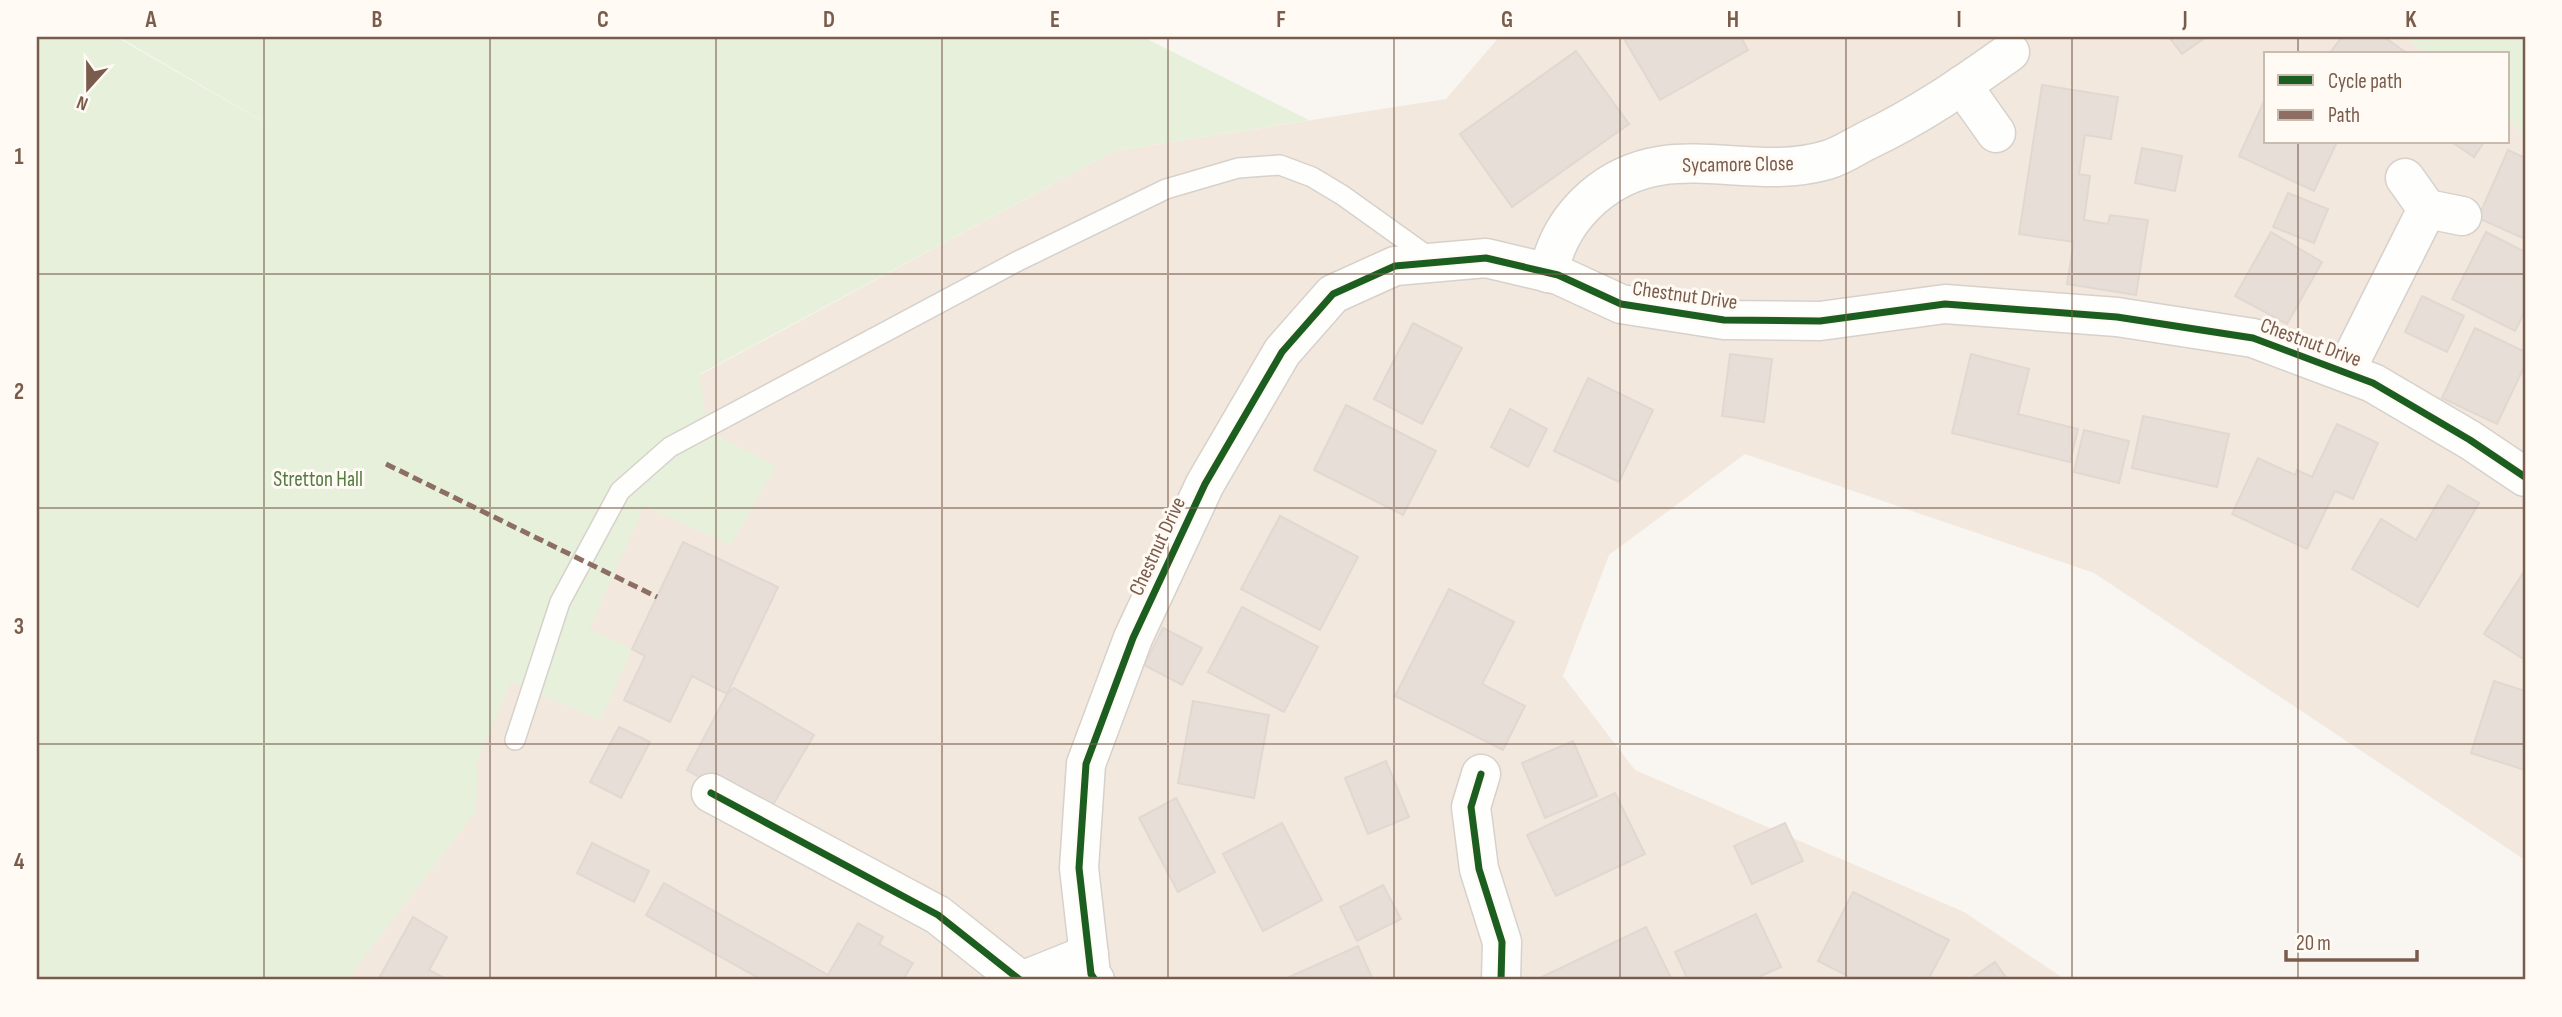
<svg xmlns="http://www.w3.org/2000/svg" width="2562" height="1017" font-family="'Sofia Sans Condensed',sans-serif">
	<rect width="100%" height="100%" fill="#f9f5f0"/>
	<polygon fill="#f2e8de" points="37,37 116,37 700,375 1114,151 1446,99 1499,37 2405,37 2426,54 2266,54 2266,142 2508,142 2508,120 2525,134 2525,860 2094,573 1745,454 1609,555 1563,676 1635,770 1964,912 2066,980 37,980"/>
	<g fill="#e7f0db">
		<polygon points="37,37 116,37 319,154 119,37 1143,37 1309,120 1114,151 700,374 707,430 776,466 731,545 644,506 589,629 632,649 600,720 511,682 478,759 476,811 347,980 37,980"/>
		<polygon points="2405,37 2525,37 2525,134 2508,120 2508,54 2426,54"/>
	</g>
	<g fill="#e6ded7" stroke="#e2d8d2" stroke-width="2">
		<polygon points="1623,37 1741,37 1748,50 1660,100"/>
		<polygon points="2169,37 2206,37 2182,54"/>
		<polygon points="2342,37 2384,37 2408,54 2329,54"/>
		<polygon points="1576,51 1629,124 1512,207 1460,134"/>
		<polygon points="2042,85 2118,97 2111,139 2085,135 2079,174 2090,176 2084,220 2108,224 2110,215 2148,220 2136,295 2067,284 2074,242 2019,234"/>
		<polygon points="2266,97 2266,142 2337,142 2314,191 2239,156"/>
		<polygon points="2452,142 2484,142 2474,157"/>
		<polygon points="2142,148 2182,156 2175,191 2135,183"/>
		<polygon points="2508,150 2525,158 2525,239 2478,218"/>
		<polygon points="2288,193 2328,209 2314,243 2273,227"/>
		<polygon points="2271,232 2322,262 2287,324 2235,296"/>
		<polygon points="2486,232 2525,252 2525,311 2515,331 2452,299"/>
		<polygon points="2422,296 2464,316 2447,352 2405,332"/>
		<polygon points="1413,323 1462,348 1422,424 1374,399"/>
		<polygon points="2475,328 2525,352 2525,365 2497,424 2442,398"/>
		<polygon points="1730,354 1772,359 1764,422 1722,416"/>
		<polygon points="1971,354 2029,369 2018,414 2078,429 2070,462 1952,433"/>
		<polygon points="1588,378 1653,410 1619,482 1554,451"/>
		<polygon points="1346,405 1436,451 1403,515 1314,470"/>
		<polygon points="1510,409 1547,429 1528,467 1491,447"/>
		<polygon points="2143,416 2229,434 2217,487 2132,468"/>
		<polygon points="2337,424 2378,443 2353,499 2335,491 2307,549 2232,514 2258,458 2295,475 2297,470 2312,477"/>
		<polygon points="2084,430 2129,441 2119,483 2074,472"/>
		<polygon points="2448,485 2479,503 2418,607 2352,569 2381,519 2416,540"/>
		<polygon points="1280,516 1358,557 1320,630 1241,589"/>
		<polygon points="683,542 778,587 727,694 692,676 670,722 624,700 645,656 632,649"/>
		<polygon points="2525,570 2525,660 2484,634"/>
		<polygon points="1449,589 1514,622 1482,684 1525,706 1503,750 1395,696"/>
		<polygon points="1242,607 1318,647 1284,712 1208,672"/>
		<polygon points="1163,628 1202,648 1182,685 1144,665"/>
		<polygon points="2494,681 2525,691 2525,770 2471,753"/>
		<polygon points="734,688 814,735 767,815 687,770 727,694"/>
		<polygon points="1193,701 1269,715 1254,798 1178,783"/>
		<polygon points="619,727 650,742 621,798 590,782"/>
		<polygon points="1573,741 1597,796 1545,818 1522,763"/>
		<polygon points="1386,761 1409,817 1368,834 1345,778"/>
		<polygon points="1615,793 1645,854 1556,896 1527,835"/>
		<polygon points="1176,798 1215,872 1178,892 1139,818"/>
		<polygon points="1282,823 1322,900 1263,931 1223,854"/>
		<polygon points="1785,823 1803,861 1752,884 1734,846"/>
		<polygon points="592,843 649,871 634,902 577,873"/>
		<polygon points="664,883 828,975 858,923 883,937 879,944 913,963 903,980 762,980 646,915"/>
		<polygon points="1383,885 1401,919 1357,941 1340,907"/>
		<polygon points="1853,892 1949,940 1928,980 1856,980 1818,961"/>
		<polygon points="1756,914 1781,967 1752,980 1688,980 1675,952"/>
		<polygon points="413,917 447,937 429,970 448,980 378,980"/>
		<polygon points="1646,927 1672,980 1544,980 1542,977"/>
		<polygon points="1358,946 1373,980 1290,980 1289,977"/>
		<polygon points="1995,962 2008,980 1969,980"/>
	</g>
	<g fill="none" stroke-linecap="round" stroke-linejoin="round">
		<defs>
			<polyline id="lane" points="515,740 560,602 620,491 670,447 1018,261 1166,189 1238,168 1280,165 1312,177 1342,195 1433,260"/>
			<g id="street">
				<polyline points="1962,85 1996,133"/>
				<polyline points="2405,178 2427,209 2462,216"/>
				<path d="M1548 273C1556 241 1569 218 1593 197 1666 134 1745 184 1827 160 1841 156 1854 147 1866 141 1919 116 1962 86 2010 52"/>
				<polyline points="2345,372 2427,209"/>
				<polyline points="1481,774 1471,807 1479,869 1502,942 1501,980"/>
				<polyline points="711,793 938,915 1020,980"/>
				<polyline points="1024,980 1089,954"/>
				<polyline points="1095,980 1091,974 1079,868 1086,764 1133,638 1205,484 1282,352 1333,294 1395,266 1486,258 1558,275 1621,304 1724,320 1820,321 1945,304 2117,317 2253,338 2373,383 2470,440 2525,477"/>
			</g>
		</defs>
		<use href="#lane" stroke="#d7d1cb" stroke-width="22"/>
		<use href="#street" stroke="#d7d1cb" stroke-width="41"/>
		<use href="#lane" stroke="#fefefd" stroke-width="19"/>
		<use href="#street" stroke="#fefefd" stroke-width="38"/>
		<polyline stroke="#8d6e63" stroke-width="5" stroke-dasharray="10 5" stroke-linecap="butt" points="386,464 657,597"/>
		<defs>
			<g id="cycleway">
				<polyline points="1481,774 1471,807 1479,869 1502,942 1501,980"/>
				<polyline points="711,793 938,915 1020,980"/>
				<polyline points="1095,980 1091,974 1079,868 1086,764 1133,638 1205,484 1282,352 1333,294 1395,266 1486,258 1558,275 1621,304 1724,320 1820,321 1945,304 2117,317 2253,338 2373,383 2470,440 2525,477"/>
			</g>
		</defs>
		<use href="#cycleway" stroke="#fffaf3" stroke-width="11"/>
		<use href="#cycleway" stroke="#1b5e20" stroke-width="7"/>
	</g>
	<path fill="none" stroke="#7a5c4d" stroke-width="2" stroke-opacity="0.55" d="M264 37V980M490 37V980M716 37V980M942 37V980M1168 37V980M1394 37V980M1620 37V980M1846 37V980M2072 37V980M2298 37V54M2298 142V980M37 274H2525M37 508H2525M37 744H2525"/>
	<g text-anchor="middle" stroke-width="6" stroke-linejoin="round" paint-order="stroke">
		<g font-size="21" fill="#7a5c4d" stroke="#fffaf3">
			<text transform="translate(1738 164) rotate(-1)" y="7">Sycamore Close</text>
			<text transform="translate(1685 295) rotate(8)" y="7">Chestnut Drive</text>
			<text transform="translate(2311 342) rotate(20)" y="7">Chestnut Drive</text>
			<text transform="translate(1157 546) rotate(-65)" y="7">Chestnut Drive</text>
		</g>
		<g font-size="21" fill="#537a41" stroke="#fffaf3">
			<text x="318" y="486">Stretton Hall</text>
		</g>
	</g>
	<rect width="2562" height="1017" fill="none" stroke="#fffaf3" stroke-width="77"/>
	<rect x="2264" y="52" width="245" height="91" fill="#fffaf3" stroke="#cabbb1" stroke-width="2"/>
	<rect x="2278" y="75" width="35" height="10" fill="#1b5e20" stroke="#cabbb1" stroke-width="2"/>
	<text x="2328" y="88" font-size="21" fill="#7a5c4d">Cycle path</text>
	<rect x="2278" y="110" width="35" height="10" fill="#8d6e63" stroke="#cabbb1" stroke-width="2"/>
	<text x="2328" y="122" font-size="21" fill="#7a5c4d">Path</text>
	<g transform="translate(88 88) rotate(201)" stroke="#fffaf3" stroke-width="5" paint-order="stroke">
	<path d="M0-5L12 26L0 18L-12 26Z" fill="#7a5c4d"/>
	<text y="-10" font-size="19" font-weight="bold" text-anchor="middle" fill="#7a5c4d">N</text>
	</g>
	<path d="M2286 950v10h131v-10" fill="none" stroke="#7a5c4d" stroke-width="3.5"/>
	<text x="2296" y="950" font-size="21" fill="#7a5c4d" stroke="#fffaf3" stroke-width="5" paint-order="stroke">20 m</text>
	<rect x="38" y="38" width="2486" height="940" fill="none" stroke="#7a5c4d" stroke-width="2.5"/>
	<g font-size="23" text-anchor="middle" font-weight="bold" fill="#7a5c4d">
		<text x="151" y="27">A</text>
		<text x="377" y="27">B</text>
		<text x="603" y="27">C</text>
		<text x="829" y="27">D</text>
		<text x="1055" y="27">E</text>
		<text x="1281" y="27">F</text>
		<text x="1507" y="27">G</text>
		<text x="1733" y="27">H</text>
		<text x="1959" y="27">I</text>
		<text x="2185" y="27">J</text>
		<text x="2411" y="27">K</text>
		<text x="19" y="164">1</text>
		<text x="19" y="399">2</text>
		<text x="19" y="634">3</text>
		<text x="19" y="869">4</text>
	</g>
</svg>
